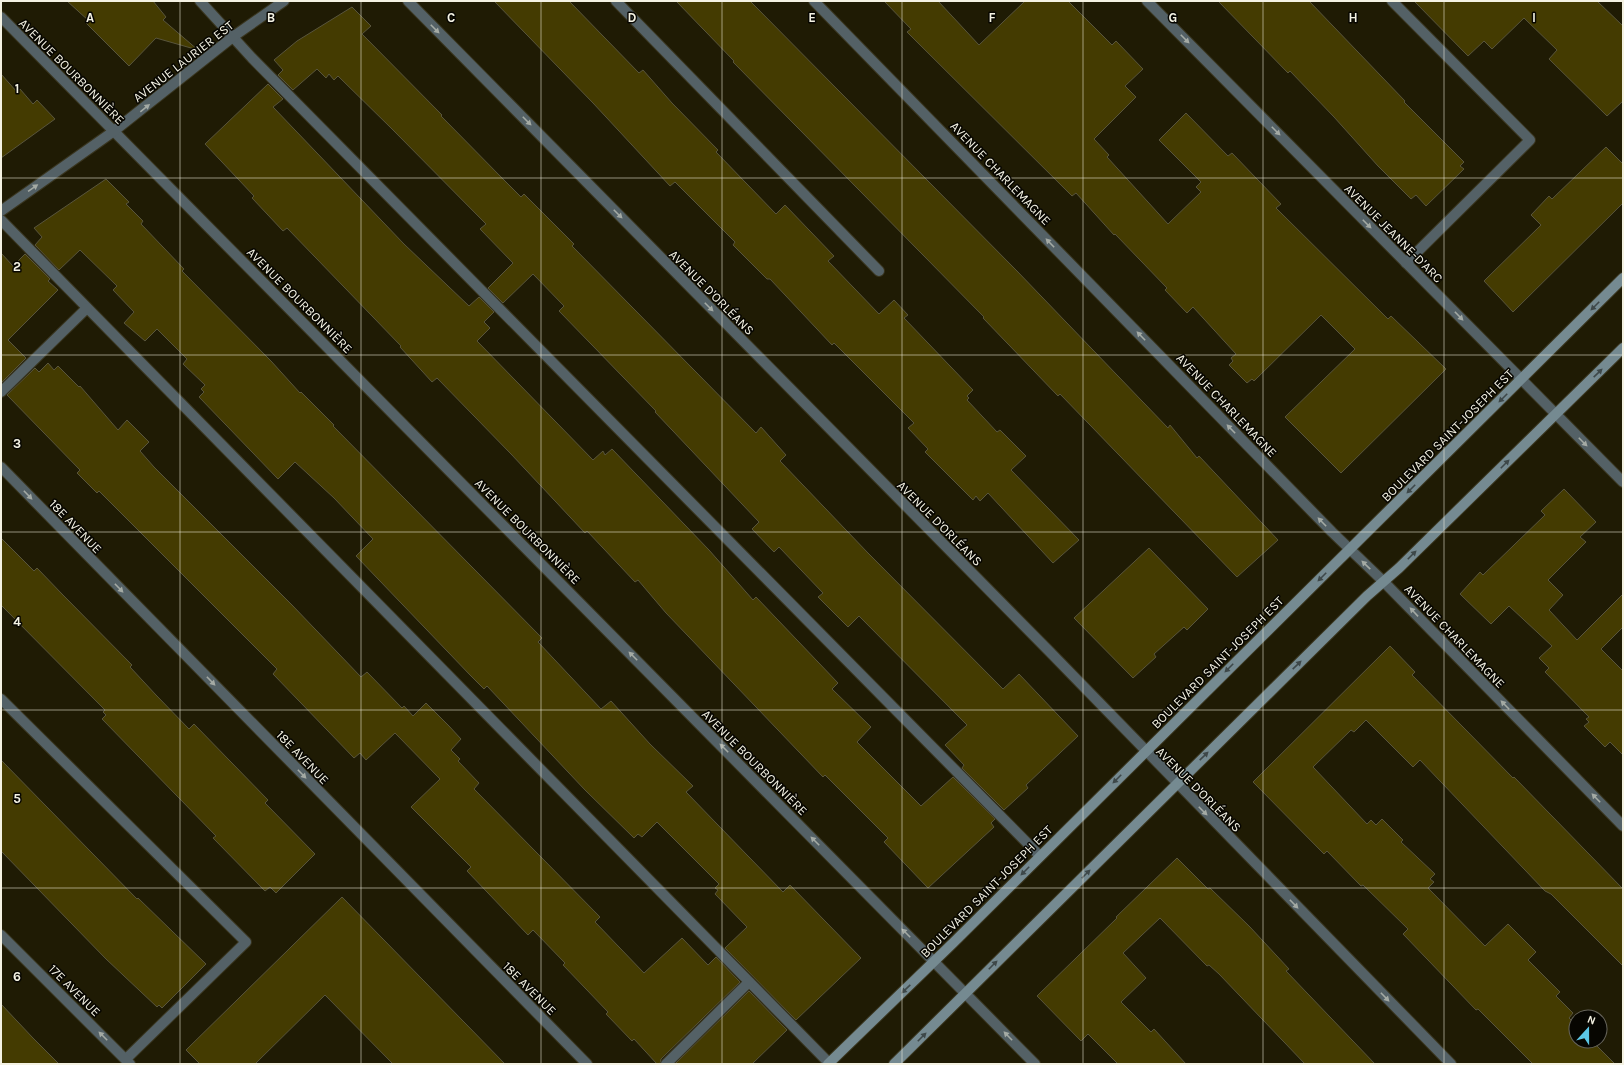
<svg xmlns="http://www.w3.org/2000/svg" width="1624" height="1065" font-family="Karla,sans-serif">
	<rect width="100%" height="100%" fill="#1f1b04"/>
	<g fill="#443b01" stroke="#59553c">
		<polygon points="67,1 153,1 166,17 163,20 198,50 156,38 129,66 86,23 89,21"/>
		<polygon points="494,1 569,1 639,73 643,70 672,103 718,150 716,152 776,214 785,205 834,256 828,261 879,314 894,300 908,315 904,318 973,390 967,396 969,398 967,400 997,432 1000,430 1026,456 1011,470 1079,540 1053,563 988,493 980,501 976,496 973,500 925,452 928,449 908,428 914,423 834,343 832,345 770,279 767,279 733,245 735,242 675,182 670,186 593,103"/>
		<polygon points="676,1 750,1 1016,270 1168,428 1170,425 1197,458 1199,456 1278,540 1237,577 1060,394 1058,396 983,318 984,317 733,62 734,61"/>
		<polygon points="884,1 938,1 979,45 1025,1 1068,1 1112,45 1116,41 1143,69 1125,86 1136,97 1094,139 1109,155 1107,157 1168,224 1201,192 1196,187 1201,182 1159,140 1186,113 1228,156 1232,153 1281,204 1276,208 1388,319 1391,316 1446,369 1341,473 1285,417 1355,349 1321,315 1254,381 1252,379 1247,383 1229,365 1233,361 1231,358 1236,354 1193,307 1187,313 1165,290 1167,288 1115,234 1114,235 1076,193 1072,196 907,32 911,29"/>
		<polygon points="1218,1 1309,1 1405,101 1404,102 1464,162 1460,166 1464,169 1426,206 1416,195 1411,199 1378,166 1334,117 1290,71 1288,73"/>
		<polygon points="1414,1 1597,1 1623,26 1623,101 1607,116 1549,59 1557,50 1524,18 1492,49 1484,41 1468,56"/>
		<polygon points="352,7 371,26 362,34 442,115 441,116 504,180 521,197 524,194 574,244 572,246 756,433 761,427 786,455 780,461 868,553 1003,689 1019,674 1078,736 1026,785 1028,788 1004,810 962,768 964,765 945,745 967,725 859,616 848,627 818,597 823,593 779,547 774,552 752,529 759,522 655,412 656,411 559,311 564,306 533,274 503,303 488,288 513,263 480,229 486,224 392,129 338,76 334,80 329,74 326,78 317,69 293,90 278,75 283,70 274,60 297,41"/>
		<polygon points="1,74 17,92 20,89 33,104 37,100 55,119 1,158"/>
		<polygon points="268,84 283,99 273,107 404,244 469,306 479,297 494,312 484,322 490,328 477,341 593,460 603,451 605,455 612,449 709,550 753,600 756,597 838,683 832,689 871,727 857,742 921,806 953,777 995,819 991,823 994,827 928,888 884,842 888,838 825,775 823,777 666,613 638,580 635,582 587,531 585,533 511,454 437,378 432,382 400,347 401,346 287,228 283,231 252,198 254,196 205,144"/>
		<polygon points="1606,147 1623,164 1623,203 1513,312 1484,281 1541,225 1531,215 1549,196 1552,199"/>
		<polygon points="106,179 129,202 126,204 143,221 141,224 184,269 182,271 271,361 300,393 301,392 334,425 333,426 542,638 538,642 601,709 611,701 650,744 693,786 686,792 748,856 783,892 790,885 861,958 796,1020 725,948 747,927 715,894 718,890 715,888 719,884 657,822 642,837 638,834 634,838 585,790 487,686 484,689 471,676 356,556 373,539 334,498 295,462 278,479 199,397 204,392 201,389 205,385 183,364 187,359 157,329 145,341 124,323 134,312 113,290 117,286 80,250 59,270 35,245 42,237 34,228"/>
		<polygon points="1,253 13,266 25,254 50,279 48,281 58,290 8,340 26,358 1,383"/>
		<polygon points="48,363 54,370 58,366 79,387 80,386 118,430 127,420 149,442 140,451 154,467 292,605 361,677 367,672 402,708 404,706 413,716 426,703 449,726 461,739 451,750 460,759 458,761 479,783 474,789 600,917 595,922 644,973 682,938 708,965 716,957 740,982 661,1059 660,1064 657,1064 634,1039 632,1041 606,1014 608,1012 563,965 565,963 533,930 528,935 467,871 471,867 411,807 440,779 395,733 366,760 360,753 354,758 273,674 277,669 99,491 97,493 77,473 80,470 7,395 35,368 39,372"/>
		<polygon points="1564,489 1596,522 1580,537 1586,542 1548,580 1563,595 1549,610 1577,640 1623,594 1623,627 1601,649 1623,671 1623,755 1610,742 1605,747 1584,726 1589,722 1586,719 1589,717 1545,672 1549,668 1539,658 1552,646 1509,606 1491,624 1460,594 1480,572 1483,575 1545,515 1541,511"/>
		<polygon points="1,538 34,571 37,568 63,595 132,665 130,667 156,695 189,729 194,724 268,800 265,803 315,854 276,893 270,887 265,891 213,838 216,836 102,719 106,715 103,712 105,710 1,605"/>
		<polygon points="1149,548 1208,609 1187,630 1184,627 1154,654 1156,657 1133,678 1074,618"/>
		<polygon points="1390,646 1415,672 1412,675 1513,778 1514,777 1623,889 1623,966 1551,894 1545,891 1420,760 1413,767 1366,720 1354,732 1351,730 1313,767 1367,824 1371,820 1376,825 1382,819 1403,840 1401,842 1435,874 1430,879 1434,882 1428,888 1485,946 1508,924 1536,952 1528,960 1560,992 1556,996 1573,1013 1569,1018 1576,1025 1576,1041 1592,1041 1615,1064 1533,1064 1478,1009 1476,1010 1403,934 1408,929 1363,885 1361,886 1327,851 1324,854 1253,782"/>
		<polygon points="1,760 137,899 138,898 206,964 162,1008 159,1005 157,1007 106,959 1,851"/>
		<polygon points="1177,858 1208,889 1210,888 1250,927 1289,969 1286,971 1375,1064 1305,1064 1219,974 1209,965 1207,966 1160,918 1123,953 1146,978 1121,1002 1151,1032 1154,1029 1186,1064 1118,1064 1088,1034 1081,1041 1037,996 1117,918 1116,917"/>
		<polygon points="342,897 505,1064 393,1064 325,995 255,1064 200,1064 186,1050"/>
		<polygon points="749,991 787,1030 752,1064 675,1064"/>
		<polygon points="1,1004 33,1038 59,1064 1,1064"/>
	</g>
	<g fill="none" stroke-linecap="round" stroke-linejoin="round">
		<defs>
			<g id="lane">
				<polyline points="200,1 252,58 1040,856"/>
				<polyline points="616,1 879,271"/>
				<polyline points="1392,1 1530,140 1406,263"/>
				<polyline points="1,220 830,1064"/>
				<polyline points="1,392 87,308"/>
				<polyline points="1,699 246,942 126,1059"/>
				<polyline points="666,1064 749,982"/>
			</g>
			<g id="street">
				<polyline points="408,1 1049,651 1451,1064"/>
				<polyline points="814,1 1332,532 1383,581 1623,826"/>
				<polyline points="1147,1 1623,482"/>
				<polyline points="1,17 1035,1064"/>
				<polyline points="1,211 114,131 234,36 284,1"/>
				<polyline points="1,467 587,1064"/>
				<polyline points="1,935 130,1064"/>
			</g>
			<g id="secondary">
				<polyline points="828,1064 953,943 1623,278"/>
				<polyline points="894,1064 1367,596 1399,568 1623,348"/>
			</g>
		</defs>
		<use href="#lane" stroke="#39351f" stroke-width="12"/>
		<use href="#street" stroke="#39351f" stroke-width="12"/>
		<use href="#secondary" stroke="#39351f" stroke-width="12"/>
		<use href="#lane" stroke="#546166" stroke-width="10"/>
		<use href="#street" stroke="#546166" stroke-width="10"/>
		<use href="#secondary" stroke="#758a91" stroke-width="10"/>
	</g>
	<defs><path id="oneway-solid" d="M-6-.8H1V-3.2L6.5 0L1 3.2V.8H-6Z"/></defs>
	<g fill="#a4aaa4">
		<use href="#oneway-solid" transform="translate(435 29) rotate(45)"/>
		<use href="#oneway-solid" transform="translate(1185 39) rotate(45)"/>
		<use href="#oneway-solid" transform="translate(145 108) rotate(-39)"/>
		<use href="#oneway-solid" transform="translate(527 121) rotate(45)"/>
		<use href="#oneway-solid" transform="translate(1276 131) rotate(45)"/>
		<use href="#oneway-solid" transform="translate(33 188) rotate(-35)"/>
		<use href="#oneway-solid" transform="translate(618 214) rotate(45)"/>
		<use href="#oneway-solid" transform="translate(1367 224) rotate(45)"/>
		<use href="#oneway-solid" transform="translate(1050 243) rotate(-134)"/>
		<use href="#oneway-solid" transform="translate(709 307) rotate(45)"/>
		<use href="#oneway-solid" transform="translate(1459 316) rotate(46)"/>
		<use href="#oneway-solid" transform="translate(1141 336) rotate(-134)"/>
		<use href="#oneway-solid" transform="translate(1231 429) rotate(-134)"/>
		<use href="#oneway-solid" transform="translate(1583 442) rotate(45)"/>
		<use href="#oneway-solid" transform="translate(28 495) rotate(46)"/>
		<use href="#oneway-solid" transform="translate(1322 522) rotate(-134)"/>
		<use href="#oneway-solid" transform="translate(1366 565) rotate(-136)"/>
		<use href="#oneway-solid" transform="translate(119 588) rotate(46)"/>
		<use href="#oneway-solid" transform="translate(1414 612) rotate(-133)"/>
		<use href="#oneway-solid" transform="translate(633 656) rotate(-135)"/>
		<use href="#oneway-solid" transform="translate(211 681) rotate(46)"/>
		<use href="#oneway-solid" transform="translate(1505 705) rotate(-134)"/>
		<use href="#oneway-solid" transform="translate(724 748) rotate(-135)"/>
		<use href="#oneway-solid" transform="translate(302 774) rotate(46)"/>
		<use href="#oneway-solid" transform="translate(1596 798) rotate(-134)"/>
		<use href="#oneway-solid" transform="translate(1203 811) rotate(45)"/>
		<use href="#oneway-solid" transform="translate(815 841) rotate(-135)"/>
		<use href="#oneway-solid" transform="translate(1294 904) rotate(46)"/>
		<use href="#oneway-solid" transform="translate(906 933) rotate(-135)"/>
		<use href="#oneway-solid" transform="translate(1385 997) rotate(46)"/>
		<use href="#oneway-solid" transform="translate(103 1036) rotate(-135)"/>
		<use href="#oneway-solid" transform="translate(1008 1036) rotate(-134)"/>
	</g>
	<g fill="#3e4849">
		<use href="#oneway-solid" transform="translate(1595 306) rotate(135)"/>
		<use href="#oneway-solid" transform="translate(1598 373) rotate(-44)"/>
		<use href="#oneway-solid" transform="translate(1503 398) rotate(135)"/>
		<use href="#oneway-solid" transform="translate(1505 464) rotate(-45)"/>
		<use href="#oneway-solid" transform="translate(1411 489) rotate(135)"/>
		<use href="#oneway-solid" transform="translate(1412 555) rotate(-45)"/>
		<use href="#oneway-solid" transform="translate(1322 577) rotate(135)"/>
		<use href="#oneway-solid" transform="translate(1297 665) rotate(-44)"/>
		<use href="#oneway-solid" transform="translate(1229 668) rotate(135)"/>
		<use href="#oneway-solid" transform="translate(1204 756) rotate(-44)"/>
		<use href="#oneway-solid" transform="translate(1117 779) rotate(135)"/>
		<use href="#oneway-solid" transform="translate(1025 871) rotate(135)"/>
		<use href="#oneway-solid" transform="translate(1086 874) rotate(-45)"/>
		<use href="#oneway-solid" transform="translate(993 965) rotate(-45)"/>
		<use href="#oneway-solid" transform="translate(906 989) rotate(136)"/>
		<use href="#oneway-solid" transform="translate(922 1037) rotate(-45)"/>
	</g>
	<path fill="none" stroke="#f4f2e3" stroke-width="1" stroke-opacity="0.55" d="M180 1V1064M361 1V1064M541 1V1064M722 1V1064M902 1V1064M1083 1V1064M1263 1V1064M1444 1V1064M1 178H1623M1 355H1623M1 532H1623M1 710H1623M1 888H1623"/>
	<g text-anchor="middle" stroke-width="3" stroke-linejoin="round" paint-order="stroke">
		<g font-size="13" fill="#f4f2e3" stroke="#070601">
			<text transform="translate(183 61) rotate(-38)" y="5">AVENUE LAURIER EST</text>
			<text transform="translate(72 71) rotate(45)" y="5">AVENUE BOURBONNIÈRE</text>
			<text transform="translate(1001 173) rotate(46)" y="5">AVENUE CHARLEMAGNE</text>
			<text transform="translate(1394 233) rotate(45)" y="5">AVENUE JEANNE-D'ARC</text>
			<text transform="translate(712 292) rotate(45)" y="5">AVENUE D'ORLÉANS</text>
			<text transform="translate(300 300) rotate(45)" y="5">AVENUE BOURBONNIÈRE</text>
			<text transform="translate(1227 405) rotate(46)" y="5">AVENUE CHARLEMAGNE</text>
			<text transform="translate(1447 435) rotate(-45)" y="5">BOULEVARD SAINT-JOSEPH EST</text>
			<text transform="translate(940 523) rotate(45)" y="5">AVENUE D'ORLÉANS</text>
			<text transform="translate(76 526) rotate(46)" y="5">18E AVENUE</text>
			<text transform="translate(528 531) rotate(45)" y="5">AVENUE BOURBONNIÈRE</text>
			<text transform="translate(1455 636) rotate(46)" y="5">AVENUE CHARLEMAGNE</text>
			<text transform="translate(1217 662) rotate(-45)" y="5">BOULEVARD SAINT-JOSEPH EST</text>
			<text transform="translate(303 757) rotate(46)" y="5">18E AVENUE</text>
			<text transform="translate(755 762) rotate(45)" y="5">AVENUE BOURBONNIÈRE</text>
			<text transform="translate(1199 789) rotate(45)" y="5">AVENUE D'ORLÉANS</text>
			<text transform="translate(986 891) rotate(-45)" y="5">BOULEVARD SAINT-JOSEPH EST</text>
			<text transform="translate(530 988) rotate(45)" y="5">18E AVENUE</text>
			<text transform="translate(75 990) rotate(45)" y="5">17E AVENUE</text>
		</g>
	</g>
	<g font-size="13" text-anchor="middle" font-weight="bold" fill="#f4f2e3" stroke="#070601" stroke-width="3" stroke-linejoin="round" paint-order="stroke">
		<text x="90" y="22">A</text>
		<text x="271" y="22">B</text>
		<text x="451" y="22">C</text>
		<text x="632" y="22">D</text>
		<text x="812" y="22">E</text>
		<text x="992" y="22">F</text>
		<text x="1173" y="22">G</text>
		<text x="1353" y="22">H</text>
		<text x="1534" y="22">I</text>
		<text x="17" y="93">1</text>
		<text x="17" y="271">2</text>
		<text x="17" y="448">3</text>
		<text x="17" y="626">4</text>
		<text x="17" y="803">5</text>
		<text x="17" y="981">6</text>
	</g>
	<rect width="1624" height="1065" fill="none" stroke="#f4f2e3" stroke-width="4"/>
	<g transform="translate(1588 1029) rotate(21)"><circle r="19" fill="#070601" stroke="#66645b"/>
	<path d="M0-3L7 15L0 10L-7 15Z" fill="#5cc7e7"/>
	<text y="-6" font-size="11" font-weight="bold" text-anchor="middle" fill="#f4f2e3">N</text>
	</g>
</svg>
